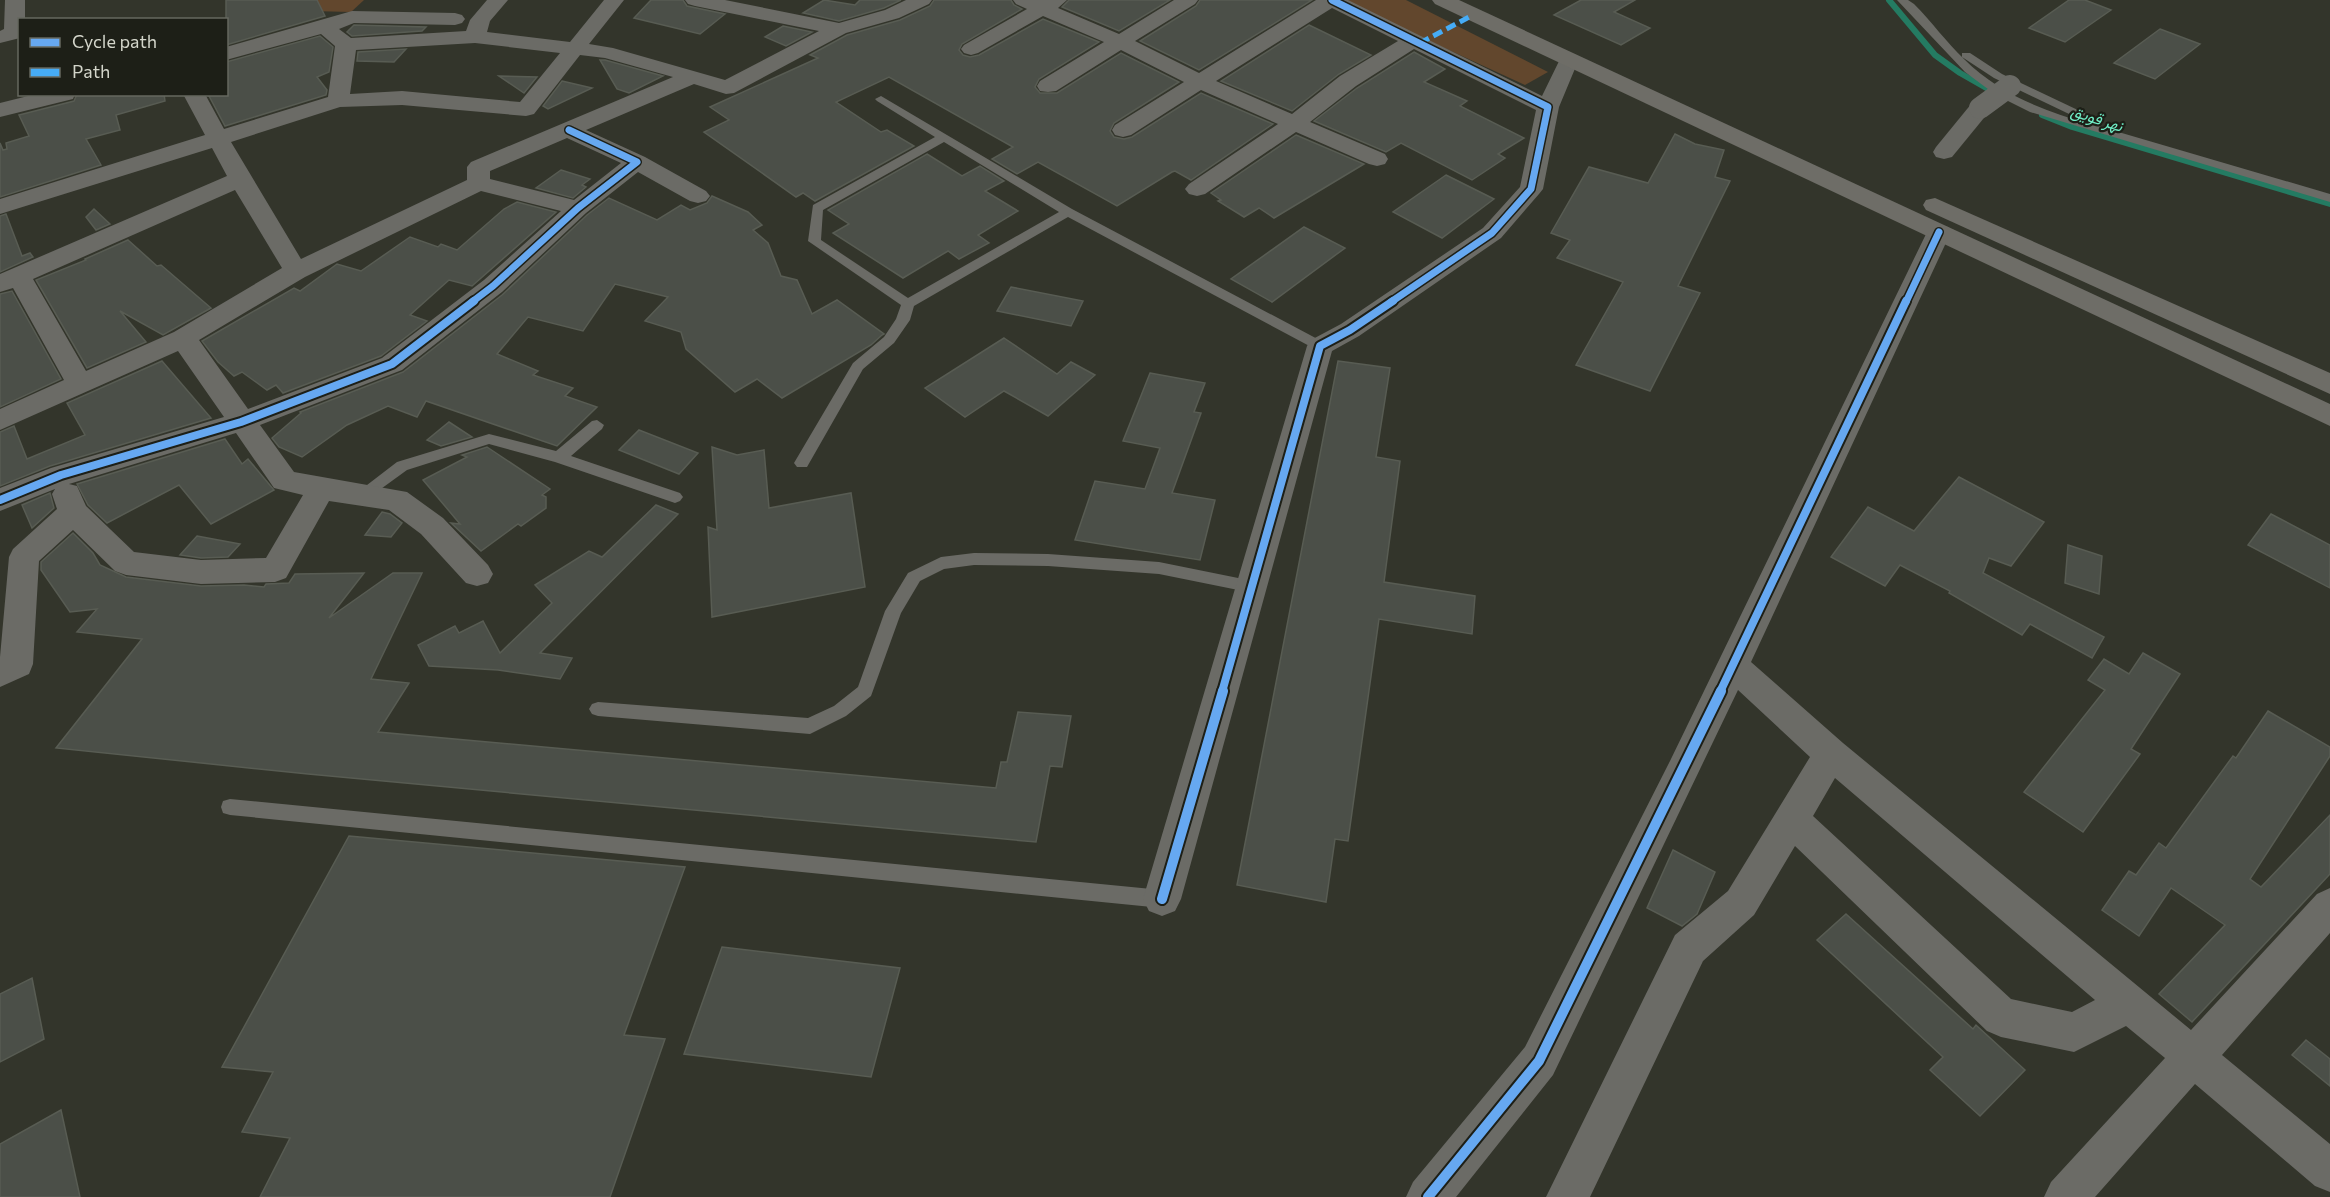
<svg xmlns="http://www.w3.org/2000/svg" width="2330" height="1197" font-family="Commissioner,Vazirmatn,sans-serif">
	<rect width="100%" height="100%" fill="#33352b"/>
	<g fill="#62472d">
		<polygon points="264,0 364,0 351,12 271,10"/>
		<polygon points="1340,0 1406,0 1548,72 1525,85"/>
	</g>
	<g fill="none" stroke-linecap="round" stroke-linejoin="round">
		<g stroke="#247b62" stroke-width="6">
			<polyline points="1889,0 1935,55 1960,73 1995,93"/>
			<polyline points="2042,115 2072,127 2330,204"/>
		</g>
	</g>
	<g fill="#4b4f48" stroke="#585c53" stroke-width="1.5">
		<polygon points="226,0 317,0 325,16 226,45"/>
		<polygon points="651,0 683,0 687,6 725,14 700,34 634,18"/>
		<polygon points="824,0 855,5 860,0 901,0 884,8 839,21 803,13"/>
		<polygon points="934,0 1011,0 1014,5 1022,9 962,44 959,50 963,55 970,57 979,55 1043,19 1099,42 1039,79 1035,87 1040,93 1057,93 1121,53 1179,82 1114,123 1110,131 1114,137 1124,139 1132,137 1201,93 1273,124 1191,180 1175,171 1172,172 1117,206 1038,162 1017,174 992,159 1013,147 889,77 836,102 881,132 887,130 914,146 815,201 803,193 796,197 704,132 729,120 710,107 818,58 810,55 847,35 900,20 930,6"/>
		<polygon points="1069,0 1170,0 1119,31 1062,7"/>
		<polygon points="1200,0 1312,0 1199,70 1140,41 1196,6"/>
		<polygon points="1581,0 1635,0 1614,12 1650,28 1621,45 1554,15"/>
		<polygon points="2069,0 2085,0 2111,10 2065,42 2029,28"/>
		<polygon points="354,25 426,27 422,31 352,36 347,32"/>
		<polygon points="1309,25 1371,55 1339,74 1292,111 1221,81"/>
		<polygon points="783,26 812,32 786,46 765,37"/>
		<polygon points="2160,29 2200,44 2155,79 2114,63"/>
		<polygon points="320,36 333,47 329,72 317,77 327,90 326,95 225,126 208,94 226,94 226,62"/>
		<polygon points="406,49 394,62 357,61 358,52"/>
		<polygon points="1414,52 1445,69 1424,82 1467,101 1460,106 1524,138 1498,154 1505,158 1472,180 1401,143 1386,152 1314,121 1357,88"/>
		<polygon points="600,60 605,60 663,76 629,93 617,89"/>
		<polygon points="499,76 537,77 524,93"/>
		<polygon points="562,81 592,88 548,109 543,106"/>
		<polygon points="77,94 164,94 165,101 116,115 120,130 86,139 101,165 0,197 0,143 3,150 7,149 6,143 29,136 19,115 74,101"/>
		<polygon points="1675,134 1695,144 1724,150 1715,177 1730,181 1678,286 1700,293 1650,391 1576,365 1623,282 1557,258 1570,240 1551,233 1589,167 1648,183"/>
		<polygon points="1296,135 1364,164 1274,218 1259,208 1244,217 1218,201 1221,200 1211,193"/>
		<polygon points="927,154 962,176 980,166 1004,181 985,191 1018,211 978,235 989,243 959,259 948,251 903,278 833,233 849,224 828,210"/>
		<polygon points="561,170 590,179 582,185 586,187 573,198 536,188"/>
		<polygon points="1446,175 1494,199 1442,238 1393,212"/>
		<polygon points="712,196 748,212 762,225 753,230 768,243 781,276 797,280 812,314 837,300 884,334 882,335 871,345 782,398 757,379 735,392 686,349 681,332 645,321 668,297 615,284 583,331 528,317 497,354 538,371 533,375 573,388 565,396 597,407 557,446 426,401 417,417 388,406 347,425 302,457 279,447 272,438 301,413 300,412 403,372 502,295 587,215 609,198 657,220 681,205 690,210 707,203"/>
		<polygon points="517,202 556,212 472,286 449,280 410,315 427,321 381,356 283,393 276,385 267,390 242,372 234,376 218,362 202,341 294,288 300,291 337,264 361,271 410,237 438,247 441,244 457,250 504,209"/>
		<polygon points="94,209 110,224 96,230 86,217"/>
		<polygon points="6,214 22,256 30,253 33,257 0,272 0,216"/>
		<polygon points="1304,227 1345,248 1272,302 1231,279"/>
		<polygon points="128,240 157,266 161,265 211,308 163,335 120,311 146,342 87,368 36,280 86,260 85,259"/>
		<polygon points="1011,287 1083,301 1071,326 997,311"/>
		<polygon points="12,291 61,379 0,407 0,294"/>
		<polygon points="1004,338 1057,374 1071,362 1095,375 1048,416 1004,391 965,417 925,388"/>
		<polygon points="162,361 211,418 50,466 0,486 0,432 14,426 27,459 85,435 67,403"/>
		<polygon points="1338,361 1390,368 1376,457 1400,461 1384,582 1475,596 1472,634 1379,619 1348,841 1335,839 1326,902 1237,885"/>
		<polygon points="1150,373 1205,383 1194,412 1201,413 1172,493 1215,500 1200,560 1075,540 1095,481 1145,489 1160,448 1123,441"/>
		<polygon points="449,422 472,437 441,446 427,440"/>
		<polygon points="639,430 698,453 679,474 619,450"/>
		<polygon points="225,439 242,464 248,459 274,490 211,524 179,485 107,523 88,505 77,484"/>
		<polygon points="487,447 550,489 542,495 546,497 546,508 521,526 518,524 481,551 451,523 460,524 423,480 467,457 462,455"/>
		<polygon points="712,447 737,455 764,450 769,508 851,493 865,587 712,617 708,527 717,530"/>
		<polygon points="1959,477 2044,522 2011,566 1989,558 1983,573 2104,637 2092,658 2030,624 2022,635 1949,593 1950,591 1900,565 1885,586 1831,557 1868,507 1914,531"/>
		<polygon points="50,493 54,508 32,528 22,505"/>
		<polygon points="656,505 678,514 540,653 572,658 560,679 498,670 429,666 418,645 455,626 459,633 483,621 500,653 552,603 535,585 589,551 602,557"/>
		<polygon points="382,512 390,514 402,523 391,537 365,535"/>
		<polygon points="2271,514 2330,545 2330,588 2248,545"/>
		<polygon points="73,533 93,553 100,565 126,577 201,586 244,585 264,587 266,584 289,583 295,574 364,573 329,618 393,573 422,573 371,679 409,683 378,732 996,788 1001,762 1007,762 1018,712 1071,716 1062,767 1050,766 1036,842 308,774 56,748 142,639 77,632 97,609 70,612 41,570 41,562"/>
		<polygon points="197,536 240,544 228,557 201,558 180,555"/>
		<polygon points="2068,545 2102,556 2099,594 2065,583"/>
		<polygon points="2143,653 2180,674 2131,749 2140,754 2083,832 2024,792 2105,690 2088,680 2104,659 2129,674"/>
		<polygon points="2268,711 2330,747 2330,756 2250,879 2261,887 2330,815 2330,874 2192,1022 2159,994 2225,925 2171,888 2139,936 2102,910 2129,871 2136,875 2159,843 2166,848 2233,756 2236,758"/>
		<polygon points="349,836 685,867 624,1035 665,1039 610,1197 260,1197 290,1138 242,1132 273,1072 222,1067"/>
		<polygon points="1673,850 1715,872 1697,914 1682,926 1647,908"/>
		<polygon points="1846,914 1973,1029 1976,1025 2025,1070 1980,1116 1930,1070 1943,1057 1817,940"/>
		<polygon points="722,947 900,968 871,1077 684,1054"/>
		<polygon points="32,978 44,1039 0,1062 0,994"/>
		<polygon points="2306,1040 2330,1059 2330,1086 2292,1055"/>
		<polygon points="61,1110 80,1197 0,1197 0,1144"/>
	</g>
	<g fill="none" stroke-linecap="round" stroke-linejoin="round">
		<g fill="#6b6b66" fill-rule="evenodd">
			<path d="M1897 0H1908L1914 4C1932 22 1946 42 1964 59 1999 94 2044 111 2090 124L1994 78 1962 57V53H1970L2002 74 2101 121 2103 123 2098 126 2330 194V202L2030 112 1996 95 1965 72Z"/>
			<path d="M881 96 1072 209 1325 343 1327 346 1320 351 1315 349 1068 217 914 306 910 320 894 343 863 369 807 467H797L794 463 853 363 884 337 896 319 901 305 808 241 813 205 935 137 877 101 875 99ZM944 142 1059 212 908 298 821 240 823 210Z"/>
			<polygon points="597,420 604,425 602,429 571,456 680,493 683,497 680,501 675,503 555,462 489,444 407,470 367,499 357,499 354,495 397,462 489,434 556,451 592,421"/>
			<polygon points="974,553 1048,554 1159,562 1253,581 1259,582 1261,587 1259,592 1253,593 1159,574 1048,566 974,565 944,569 920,581 901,613 871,696 846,716 810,734 598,716 592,714 589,709 592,704 598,702 808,718 834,706 858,687 885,611 908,573 941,557"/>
			<polygon points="230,799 1162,890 1169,893 1172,899 1169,905 1162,908 230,815 223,813 221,807 223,801"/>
		</g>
		<g fill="#6b6b66" fill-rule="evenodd">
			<polygon points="5,0 25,0 25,20 20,20 20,38 0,43 0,31 4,29"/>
			<path d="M487 0H508L490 21 487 32 570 42 604 0H624L589 44 613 48 725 80 819 31 695 6 688 4 685 0H725L839 23 885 10 906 0H932L929 4 899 18 846 33 734 93 726 94 694 84 586 130 645 157 706 191 710 196 706 201 698 203 690 201 638 172 586 213 502 292 402 370 260 425 294 472 407 492 443 518 488 565 493 574 488 583 477 586 466 583 421 534 389 510 329 501 286 578 275 582 201 584 126 575 115 571 73 530 39 561 33 664 29 674 0 687V657L9 557 13 549 57 509 52 494 55 489 0 511V488L51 468 224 417 178 351 0 430V409L64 380 13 288 0 292V274L227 176 212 148 0 214V199L205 135 183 94H205L224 129 328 97 335 46 321 34 226 60V47L352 11 455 13 462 15 465 19 462 23 455 25 354 23 339 29 351 38 466 31 470 20ZM475 43 560 53 520 102 402 91 350 94 356 50ZM580 55 605 58 673 77 471 162 467 167V180L301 259 231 142 340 107 402 105 526 116 534 114ZM567 138 621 163 574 200 490 179V171ZM235 190 282 268 174 332 86 371 33 279ZM481 191 561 211 484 280 382 358 248 409 199 340 305 277ZM236 433 274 488 303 495 266 558 201 560 134 552 86 506 77 486 69 484Z"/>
			<path d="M1013 0H1067L1058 8 1119 34 1174 0H1198L1195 4 1135 41 1199 73 1316 0H1348L1542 96 1562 55 1569 53 1576 55 1579 59 1559 107 1543 189 1539 194 1501 238 1359 336 1332 351 1181 899 1175 911 1162 916 1149 911 1143 899 1307 346 1311 340 1341 324 1483 228 1520 187 1536 110 1414 49 1356 86 1310 122 1385 154 1388 159 1385 164 1377 166 1369 164 1296 132 1205 194 1197 196 1189 194 1185 189 1189 184 1278 124 1201 90 1131 135 1123 137 1115 135 1112 130 1115 125 1184 82 1121 50 1056 91 1048 92 1040 91 1037 86 1040 81 1104 42 1043 16 978 53 971 55 964 53 961 49 964 45 1027 9 1016 4ZM1332 8 1398 41 1340 76 1292 114 1216 81Z"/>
			<polygon points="36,94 75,94 73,99 0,117 0,103"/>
			<polygon points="1980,101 1988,103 1991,108 1988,113 1952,157 1944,159 1936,157 1933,152 1936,147 1972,103"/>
			<path d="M1939 225 1948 227 1951 232 1751 662 1843 743 2191 1030 2317 894 2330 888V933L2222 1055 2330 1144V1192L2315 1186 2195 1084 2095 1197H2044L2051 1182 2165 1058 2126 1026 2074 1052 2001 1037 1987 1031 1795 846 1754 915 1703 961 1590 1197H1546L1675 935 1728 891 1810 757 1738 690 1553 1075 1456 1197H1406L1413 1182 1525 1047 1670 761 1927 232 1930 227ZM1835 778 2095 1000 2072 1012 2011 999 1813 816Z"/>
		</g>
		<g fill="#6e6d67" fill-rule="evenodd">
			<polygon points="1432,0 1459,0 2330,404 2330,426 1435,4"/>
			<polygon points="1935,198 2330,373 2330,394 1926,210 1923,205 1926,200"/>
		</g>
		<polyline stroke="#6b6b66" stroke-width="22" points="1980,108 2010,86"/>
		<polyline stroke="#46acf6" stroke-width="5" stroke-dasharray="10 5" stroke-linecap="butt" points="1420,43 1473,15"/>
		<defs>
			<g id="cycleway-far2">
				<polyline points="1332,0 1548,107 1531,189 1492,233 1391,302"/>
				<polyline points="472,302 493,286 578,208 637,162 569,130"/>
				<polyline points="1906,302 1939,232"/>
			</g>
			<g id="cycleway-far1">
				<polyline points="0,500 61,475 241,422 392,364 474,301"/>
				<polyline points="1222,692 1320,346 1350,330 1393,301"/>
				<polyline points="1720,692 1906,301"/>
			</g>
			<g id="cycleway">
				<polyline points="1162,899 1223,691"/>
				<polyline points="1428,1197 1539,1061 1721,691"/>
			</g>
		</defs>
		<use href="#cycleway-far2" stroke="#1d1f17" stroke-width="10"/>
		<use href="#cycleway-far1" stroke="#1d1f17" stroke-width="12"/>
		<use href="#cycleway" stroke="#1d1f17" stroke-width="14"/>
		<use href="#cycleway-far2" stroke="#66a8f1" stroke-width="7"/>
		<use href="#cycleway-far1" stroke="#66a8f1" stroke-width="8"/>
		<use href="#cycleway" stroke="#66a8f1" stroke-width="10"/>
	</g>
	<g text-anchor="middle" stroke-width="4.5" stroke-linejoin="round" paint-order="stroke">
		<g font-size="16" font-style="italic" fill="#6fecc5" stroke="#1d1f17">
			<text transform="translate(2097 118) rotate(18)" y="6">نهر قويق</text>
		</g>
	</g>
	<rect x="18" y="18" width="210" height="78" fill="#1d1f17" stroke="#66685f" stroke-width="1.5"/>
	<rect x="30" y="38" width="30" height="9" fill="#66a8f1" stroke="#66685f" stroke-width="1.5"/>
	<text x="72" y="48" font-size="18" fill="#d3d5ca">Cycle path</text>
	<rect x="30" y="68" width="30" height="9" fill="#46acf6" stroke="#66685f" stroke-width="1.5"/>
	<text x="72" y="78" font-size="18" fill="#d3d5ca">Path</text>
</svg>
